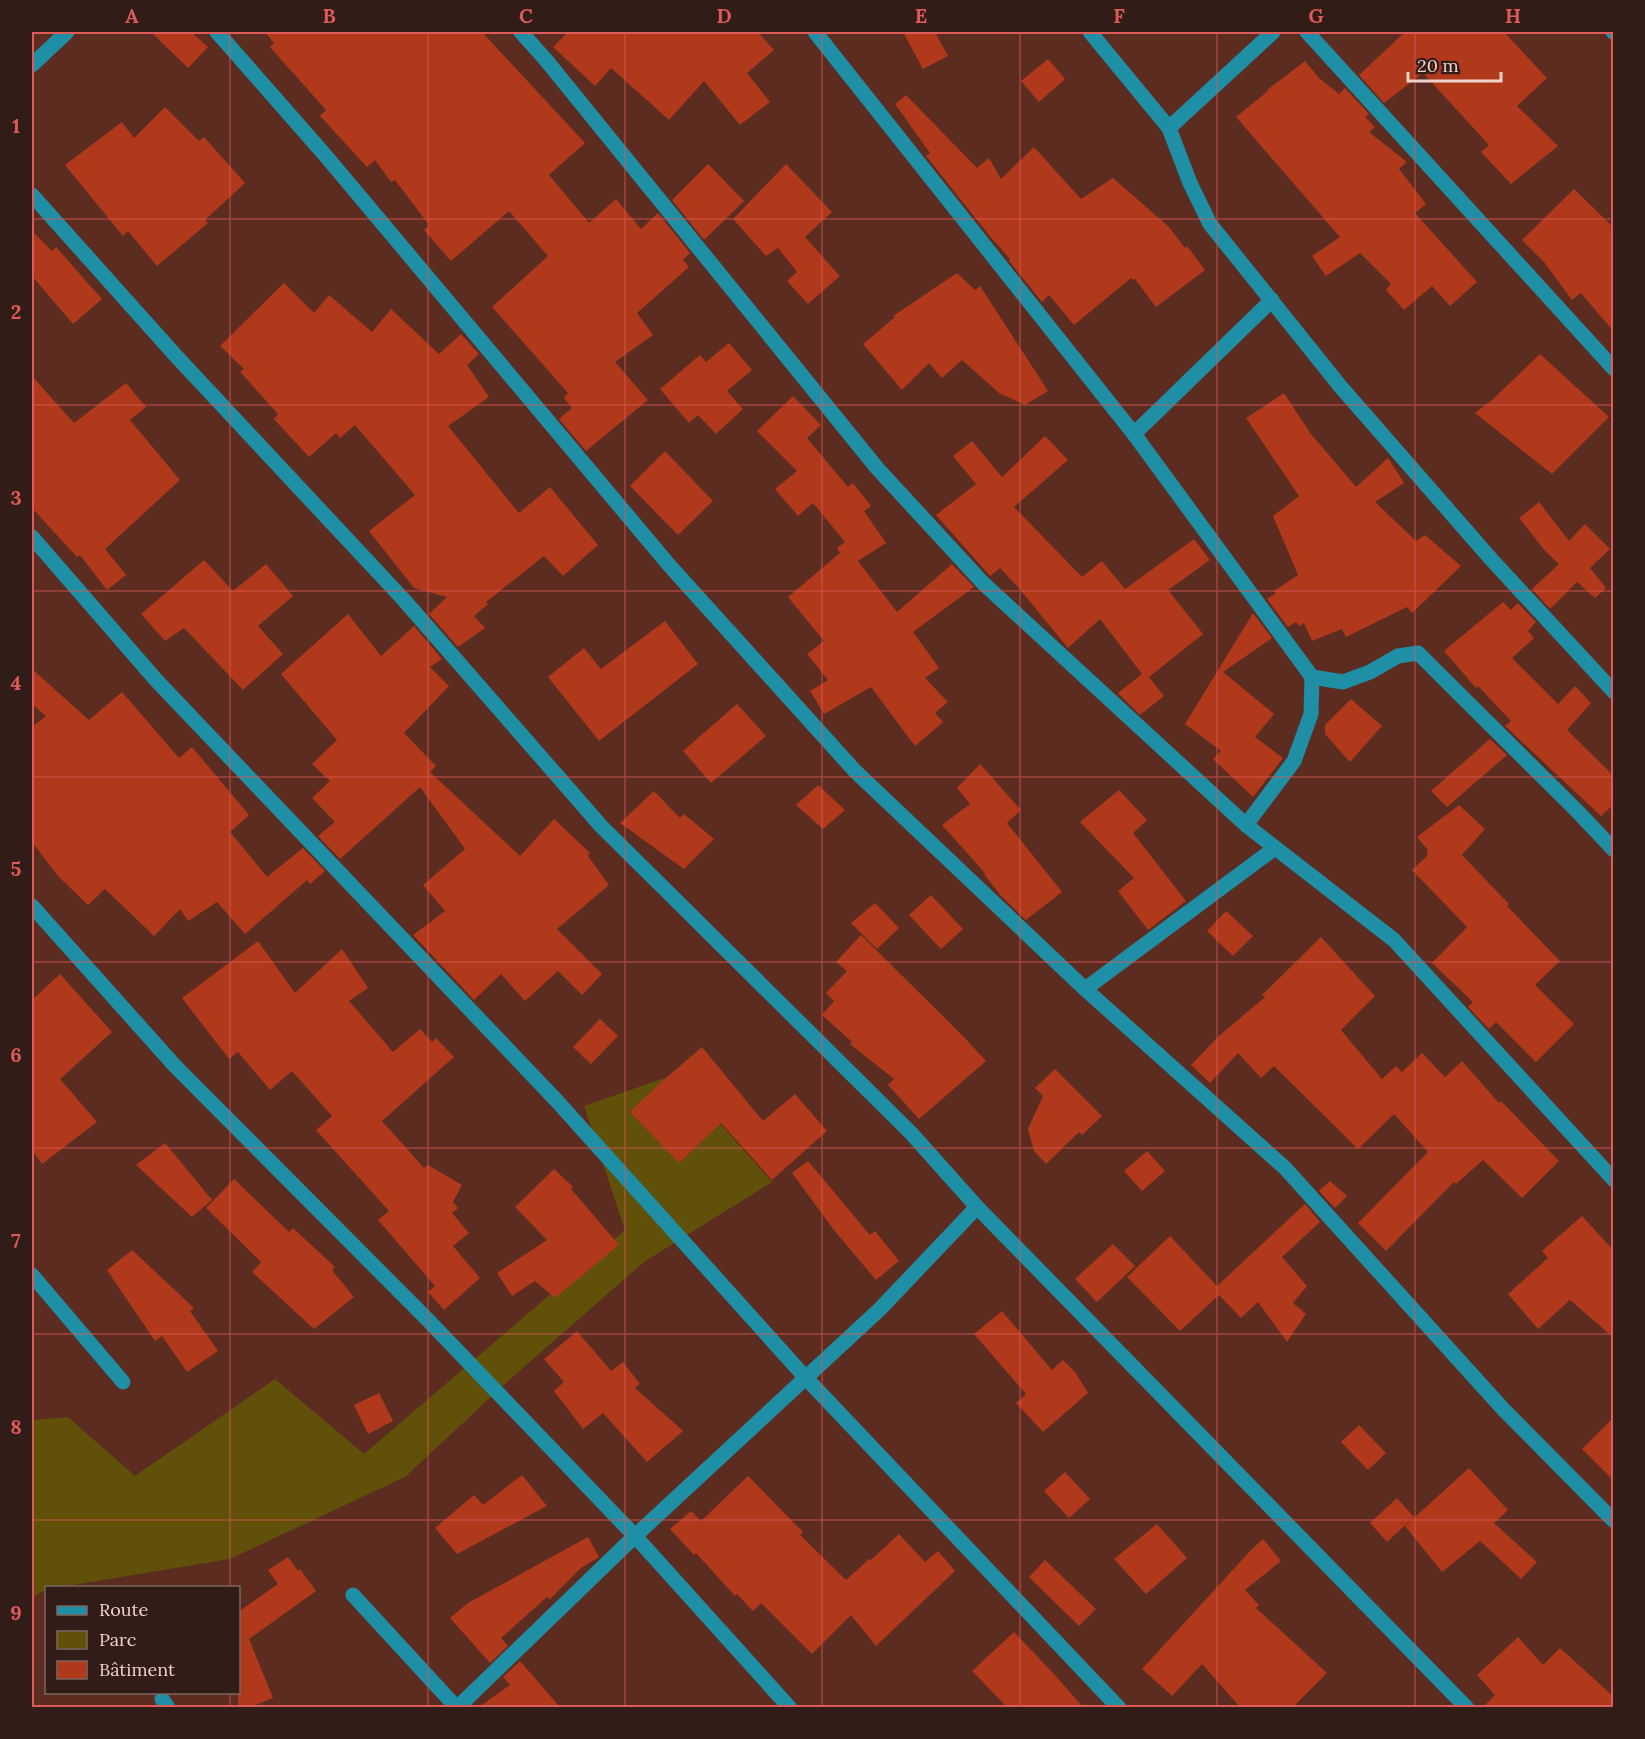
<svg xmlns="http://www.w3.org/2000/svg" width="1645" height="1739" font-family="Lora,serif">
	<rect width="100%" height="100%" fill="#5c2c21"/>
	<polygon fill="#605009" points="676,1074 772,1182 644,1262 507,1382 405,1477 230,1559 61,1587 46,1588 46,1590 32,1597 32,1420 68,1417 135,1476 275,1379 364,1454 625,1230 584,1106"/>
	<g fill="#b0391b">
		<polygon points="151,32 191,32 208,47 188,68"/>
		<polygon points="265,32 482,32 585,143 549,175 589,223 616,199 641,229 658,213 690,253 683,260 689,267 637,313 653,335 615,362 648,400 586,451 559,419 572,408 564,398 568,393 492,307 548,256 509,211 451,261 424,230 429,225 395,180 391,182 375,160 367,167 320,116 326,110 270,47 274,43"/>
		<polygon points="568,32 758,32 774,50 747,73 770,102 740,125 704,81 669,120 611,68 595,86 553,47"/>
		<polygon points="903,32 935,32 948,56 923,69"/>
		<polygon points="1405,32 1504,32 1547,78 1517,106 1558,146 1511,184 1481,152 1489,145 1423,73 1384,103 1359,75"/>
		<polygon points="1048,59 1065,79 1039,102 1021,81"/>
		<polygon points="1305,61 1319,78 1339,94 1345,88 1369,114 1365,117 1375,127 1369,132 1407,162 1399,169 1426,204 1415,213 1477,282 1450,306 1432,286 1404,310 1386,290 1391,284 1360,253 1326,276 1312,256 1340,237 1236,117 1268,91 1267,90"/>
		<polygon points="906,95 977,168 989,158 1001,179 1034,147 1081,199 1113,178 1169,227 1185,248 1187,246 1205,270 1156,307 1135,279 1133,280 1131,278 1074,325 1049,295 1042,302 1009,261 1010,259 988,234 926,156 930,153 895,104"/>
		<polygon points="165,107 199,141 204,137 245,183 205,220 208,223 157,266 128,231 123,236 65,165 122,122 134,138"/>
		<polygon points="708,164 744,201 704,240 672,200"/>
		<polygon points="786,164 832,212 805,237 840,276 808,304 787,281 797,272 778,248 766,256 733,219"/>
		<polygon points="1574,189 1614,228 1614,332 1581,293 1572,300 1544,262 1522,240"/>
		<polygon points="32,231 52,251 56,247 102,299 73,324 32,276"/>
		<polygon points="957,273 975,290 980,286 1048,391 1025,405 999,393 962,360 942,378 929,363 902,390 863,344 895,317 893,316"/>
		<polygon points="284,283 314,313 329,295 372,332 391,309 439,354 461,334 479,354 467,365 489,397 448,426 519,513 550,487 598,545 563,576 544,556 486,602 488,604 474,616 485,628 458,647 429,614 447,597 414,588 369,531 415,495 355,425 340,438 336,433 309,457 274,419 278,414 240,372 244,369 220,346"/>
		<polygon points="729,343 752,370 727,391 743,409 716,434 698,415 689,423 660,389 700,355 706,362"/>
		<polygon points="1540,354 1609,417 1552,474 1475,413 1492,400"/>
		<polygon points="32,376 74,423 126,383 146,407 130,420 180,480 105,549 126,575 107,590 80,555 77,557 32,508"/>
		<polygon points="1284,393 1311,434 1356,487 1388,458 1404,483 1375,502 1416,541 1425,535 1461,566 1412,613 1407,607 1346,637 1342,629 1312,641 1304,623 1299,626 1296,622 1288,627 1267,599 1276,593 1274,591 1298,575 1273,516 1299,496 1246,418"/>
		<polygon points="793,396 821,425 807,438 848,487 853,483 871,506 864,511 886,543 858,561 897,612 952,564 974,587 913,632 939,668 925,678 948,702 935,713 943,722 915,746 871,687 824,714 810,691 828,680 807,654 824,641 788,597 840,553 837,548 845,542 813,503 798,516 775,489 797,471 757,431"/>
		<polygon points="1045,436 1068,460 1014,507 1082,577 1102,561 1125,589 1194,539 1210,560 1168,590 1203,634 1149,677 1164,696 1140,715 1118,693 1142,674 1100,619 1068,648 1017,586 1000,568 990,576 936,515 976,484 953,456 972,441 1002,477"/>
		<polygon points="665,451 713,501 678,535 630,486"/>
		<polygon points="1539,502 1569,541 1585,524 1610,549 1590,568 1606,588 1595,598 1577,582 1550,609 1532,589 1559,564 1546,552 1519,518"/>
		<polygon points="204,560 233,591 266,564 293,596 258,626 283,654 243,690 184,628 165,641 141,614"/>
		<polygon points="1503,602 1511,610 1518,603 1536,622 1528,631 1534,638 1512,658 1558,704 1575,686 1591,703 1567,730 1614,776 1614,804 1601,816 1505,726 1511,721 1478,686 1476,688 1444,651"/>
		<polygon points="1253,613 1272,638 1223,672 1274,714 1255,737 1283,758 1253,797 1213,759 1221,751 1185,724"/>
		<polygon points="348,614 381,656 414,626 442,659 430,667 449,686 404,733 436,766 430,772 520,856 554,819 590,853 588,856 609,885 557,929 602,974 582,995 558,971 525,1001 501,974 474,1000 413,935 445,911 423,885 465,849 420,787 340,859 318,836 335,822 312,798 330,781 312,764 337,740 281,674"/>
		<polygon points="665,621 698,664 599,741 548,677 584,648 601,669"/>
		<polygon points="32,669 89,720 122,692 179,758 192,747 249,815 230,832 267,877 303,848 325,871 310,884 307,880 245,934 217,902 188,921 180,909 154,936 105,889 88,905 58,876 32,842 32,727 46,716 32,704"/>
		<polygon points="1351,699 1382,726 1350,762 1325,734 1325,725"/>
		<polygon points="737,704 766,736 711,783 683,751"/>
		<polygon points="1490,739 1507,755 1447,807 1431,791"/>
		<polygon points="980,764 1021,810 1007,823 1062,892 1026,920 1000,895 984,874 985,873 942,825 970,804 957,788"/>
		<polygon points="818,785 845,810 823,829 796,805"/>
		<polygon points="1119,790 1147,820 1133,833 1186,901 1148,930 1118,891 1134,878 1080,822"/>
		<polygon points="654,791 680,818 684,814 714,839 684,869 620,823"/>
		<polygon points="1459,805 1485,829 1462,855 1509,904 1507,906 1560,961 1535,985 1574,1024 1536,1062 1496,1022 1489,1029 1468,1007 1473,1002 1432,963 1467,927 1412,870 1428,855 1426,852 1428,850 1417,837"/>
		<polygon points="931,895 963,929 941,949 909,915"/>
		<polygon points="875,903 899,928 877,949 851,923"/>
		<polygon points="1226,911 1253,936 1233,956 1207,931"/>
		<polygon points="861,935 964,1037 986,1061 919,1119 888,1085 894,1079 850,1044 852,1042 822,1015 834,1001 826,993 847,971 836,962"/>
		<polygon points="1321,937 1375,996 1341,1030 1382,1079 1396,1066 1402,1072 1422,1053 1445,1077 1462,1061 1499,1103 1501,1101 1559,1161 1522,1198 1483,1160 1456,1184 1454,1182 1386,1251 1358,1223 1428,1152 1394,1114 1358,1149 1274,1066 1261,1078 1238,1053 1210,1083 1191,1065 1219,1036 1265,997 1262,995"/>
		<polygon points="258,941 295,993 342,949 368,988 349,1001 393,1052 420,1029 432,1042 436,1038 454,1057 382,1121 424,1168 428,1165 462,1185 453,1202 458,1208 452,1213 469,1233 453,1246 480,1278 444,1310 428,1292 435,1286 378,1220 389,1211 316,1130 332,1116 292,1071 270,1090 238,1052 229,1059 182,998"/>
		<polygon points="60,974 112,1032 60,1079 97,1122 42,1164 32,1150 32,1000"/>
		<polygon points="600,1019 618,1036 591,1064 573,1047"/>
		<polygon points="702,1047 763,1121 795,1094 827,1131 772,1180 721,1123 679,1163 630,1112 660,1083"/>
		<polygon points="1055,1069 1102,1116 1082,1135 1079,1132 1046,1164 1034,1151 1028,1129 1043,1096 1035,1088"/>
		<polygon points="165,1143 212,1200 192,1217 136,1165"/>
		<polygon points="1147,1151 1165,1171 1142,1191 1124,1171"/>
		<polygon points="808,1161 870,1235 875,1231 899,1261 876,1280 834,1230 792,1173"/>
		<polygon points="554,1169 573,1187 571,1189 619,1245 555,1298 535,1281 512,1296 497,1273 547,1240 515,1207"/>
		<polygon points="234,1179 289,1232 293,1228 335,1267 332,1270 354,1297 314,1329 252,1272 261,1262 206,1208"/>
		<polygon points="1330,1181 1347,1196 1335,1208 1319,1191"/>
		<polygon points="1305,1204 1320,1222 1282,1257 1307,1286 1293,1303 1306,1314 1287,1342 1258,1302 1241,1318 1219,1295 1180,1331 1127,1277 1170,1236 1217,1286"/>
		<polygon points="1582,1216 1614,1251 1614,1338 1570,1300 1538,1329 1508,1294 1548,1258 1542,1251"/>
		<polygon points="1113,1244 1135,1266 1097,1302 1075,1279"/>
		<polygon points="132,1250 194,1308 190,1311 218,1351 187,1372 162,1336 155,1341 107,1270"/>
		<polygon points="1002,1311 1052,1370 1063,1360 1075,1372 1088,1393 1043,1432 1016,1403 1026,1394 974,1334"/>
		<polygon points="577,1331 611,1371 623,1362 640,1384 635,1388 683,1431 647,1462 603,1413 583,1429 554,1391 564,1382 544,1359"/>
		<polygon points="379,1393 393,1421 368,1434 354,1405"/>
		<polygon points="1614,1417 1614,1481 1582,1449"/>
		<polygon points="1359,1425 1386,1453 1368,1470 1341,1442"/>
		<polygon points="1469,1468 1508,1510 1494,1523 1537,1562 1521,1579 1480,1541 1442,1572 1405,1526"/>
		<polygon points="1065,1472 1090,1499 1069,1518 1044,1491"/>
		<polygon points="522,1475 547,1506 457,1554 435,1528 474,1495 483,1505"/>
		<polygon points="748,1476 803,1532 800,1535 846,1580 869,1559 871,1560 899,1534 925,1562 938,1551 955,1571 876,1646 851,1615 812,1654 761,1603 753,1611 737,1594 735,1596 696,1553 694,1555 670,1529 691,1511 701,1521"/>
		<polygon points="1397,1498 1414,1517 1387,1542 1370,1523"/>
		<polygon points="1157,1524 1187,1558 1146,1594 1114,1559"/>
		<polygon points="588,1537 599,1557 581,1568 550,1599 547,1597 501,1638 508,1646 490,1663 450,1618 468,1603"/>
		<polygon points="1263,1539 1281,1561 1245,1590 1259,1605 1256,1608 1327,1673 1293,1707 1240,1707 1202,1664 1172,1696 1142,1669 1251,1550"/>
		<polygon points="288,1557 298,1571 300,1569 316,1591 249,1639 273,1698 250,1707 238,1707 238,1612 278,1584 268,1570"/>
		<polygon points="1045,1560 1096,1609 1079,1626 1029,1577"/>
		<polygon points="1014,1632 1053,1673 1083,1707 1007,1707 972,1671"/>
		<polygon points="1518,1637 1543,1665 1560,1648 1614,1697 1614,1707 1483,1707 1495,1695 1477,1675"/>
		<polygon points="520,1661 560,1707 479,1707 510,1685 503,1677"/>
	</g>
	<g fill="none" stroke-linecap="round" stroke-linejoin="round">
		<g stroke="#1e8fa5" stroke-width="15">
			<polyline points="217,32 325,155 669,565 855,771 1085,989 1285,1168 1504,1410 1614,1521"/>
			<polyline points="521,32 546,60 877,468 983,583 1246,825 1394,940 1614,1180"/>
			<polyline points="815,32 1134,434 1312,677 1311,714 1294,761 1246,825"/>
			<polyline points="1090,32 1169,128 1190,183 1210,224 1340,386 1491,559 1614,692"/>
			<polyline points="1307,32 1614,369"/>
			<polyline points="1613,32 1614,32"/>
			<polyline points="32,65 67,32"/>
			<polyline points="1169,128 1273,32"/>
			<polyline points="32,195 176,356 404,600 601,826 911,1133 977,1207 1467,1708"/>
			<polyline points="1134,434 1272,300"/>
			<polyline points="32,537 156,680 556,1100 805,1377 1119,1708"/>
			<polyline points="1312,677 1343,682 1370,672 1398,656 1418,653 1578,812 1614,850"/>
			<polyline points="32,906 175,1066 427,1319 635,1536 790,1708"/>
			<polyline points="1085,989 1275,848"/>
			<polyline points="32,1275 123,1382"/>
			<polyline points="353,1595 457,1708"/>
			<polyline points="162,1699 168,1708"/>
			<polyline points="457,1708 635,1536 880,1309 977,1207"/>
		</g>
	</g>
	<path fill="none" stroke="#de5b59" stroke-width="1.5" stroke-opacity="0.55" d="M230 32V1588M428 32V1708M625 32V1708M822 32V1708M1020 32V1708M1217 32V1708M1415 32V1708M32 219H1614M32 405H1614M32 591H1614M32 777H1614M32 962H1614M32 1148H1614M32 1334H1614M32 1520H1614M230 1692V1708"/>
	<rect width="1645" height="1739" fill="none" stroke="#321c17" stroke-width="66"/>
	<rect x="45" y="1586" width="195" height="108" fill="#321c17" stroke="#7e655f" stroke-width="1.5"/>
	<rect x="57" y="1606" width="30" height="9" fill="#1e8fa5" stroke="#7e655f" stroke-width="1.5"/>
	<text x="99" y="1616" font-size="18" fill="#f0d2ca">Route</text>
	<rect x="57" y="1631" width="30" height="18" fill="#605009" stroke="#7e655f" stroke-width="1.5"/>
	<text x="99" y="1646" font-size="18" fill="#f0d2ca">Parc</text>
	<rect x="57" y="1661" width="30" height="18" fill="#b0391b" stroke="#7e655f" stroke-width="1.5"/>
	<text x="99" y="1676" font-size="18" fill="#f0d2ca">Bâtiment</text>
	<path d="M1408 72v9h93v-9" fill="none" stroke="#f0d2ca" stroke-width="3"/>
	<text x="1417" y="72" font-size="18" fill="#f0d2ca" stroke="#321c17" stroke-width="4.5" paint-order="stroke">20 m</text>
	<rect x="33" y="33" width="1579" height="1673" fill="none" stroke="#de5b59" stroke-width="2"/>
	<g font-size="20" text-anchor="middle" font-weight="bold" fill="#de5b59">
		<text x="132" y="23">A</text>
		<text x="329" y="23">B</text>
		<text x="526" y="23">C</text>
		<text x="724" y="23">D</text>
		<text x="921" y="23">E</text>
		<text x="1119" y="23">F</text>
		<text x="1316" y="23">G</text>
		<text x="1513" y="23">H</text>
		<text x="16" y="133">1</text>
		<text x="16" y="319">2</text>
		<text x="16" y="505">3</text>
		<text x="16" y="690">4</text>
		<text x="16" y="876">5</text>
		<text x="16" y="1062">6</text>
		<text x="16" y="1248">7</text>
		<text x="16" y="1434">8</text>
		<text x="16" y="1620">9</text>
	</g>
</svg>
